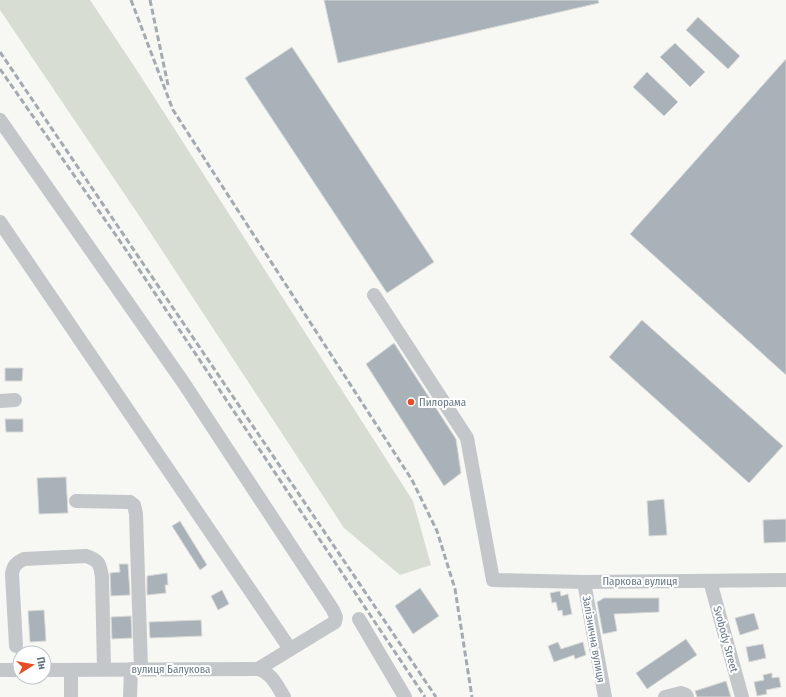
<svg xmlns="http://www.w3.org/2000/svg" width="786" height="697" font-family="'Fira Sans Condensed',sans-serif">
	<rect width="100%" height="100%" fill="#f7f7f4"/>
	<polygon fill="#d7ddd3" points="0,0 90,0 138,72 413,501 431,565 400,575 344,528 142,220 0,10"/>
	<g fill="#a9b2b8" stroke="#d9d9d7">
		<polygon points="324,0 598,0 599,3 338,63"/>
		<polygon points="698,17 740,56 728,69 686,30"/>
		<polygon points="675,43 705,72 690,87 660,57"/>
		<polygon points="292,47 434,262 387,293 245,78"/>
		<polygon points="786,59 786,375 630,234"/>
		<polygon points="647,72 678,102 664,116 633,87"/>
		<polygon points="642,320 783,446 749,483 609,357"/>
		<polygon points="394,343 456,439 461,473 444,486 366,364"/>
		<polygon points="5,368 23,368 22,381 5,381"/>
		<polygon points="5,419 23,419 23,432 6,432"/>
		<polygon points="66,477 68,513 39,514 37,478"/>
		<polygon points="664,499 667,535 649,536 647,501"/>
		<polygon points="786,519 786,542 764,543 763,520"/>
		<polygon points="180,521 207,565 200,570 172,526"/>
		<polygon points="119,564 128,564 130,595 111,596 110,573 120,572"/>
		<polygon points="167,573 168,585 165,585 166,593 147,595 147,576"/>
		<polygon points="420,588 439,616 413,634 395,606"/>
		<polygon points="222,590 229,604 218,610 211,596"/>
		<polygon points="560,591 561,596 568,594 572,614 563,616 562,610 558,611 556,602 552,603 550,593"/>
		<polygon points="604,598 659,598 659,612 614,614 617,631 603,634 597,602"/>
		<polygon points="44,610 46,641 30,642 28,611"/>
		<polygon points="754,613 759,629 740,635 735,618"/>
		<polygon points="131,616 132,638 112,639 111,617"/>
		<polygon points="201,620 202,636 150,638 149,622"/>
		<polygon points="686,639 697,655 647,689 636,673"/>
		<polygon points="558,642 561,649 583,642 586,655 575,659 574,655 554,662 548,646"/>
		<polygon points="763,644 766,658 749,662 746,647"/>
		<polygon points="772,673 772,678 779,677 781,687 766,690 767,694 757,696 754,682 764,680 763,675"/>
		<polygon points="726,681 731,697 697,697 695,691"/>
	</g>
	<g fill="none" stroke-linecap="round" stroke-linejoin="round">
		<g stroke="#c3c7ca" stroke-width="14">
			<polyline points="0,120 183,382 333,610 336,617 335,622 258,669"/>
			<polyline points="0,222 290,649"/>
			<polyline points="374,295 467,438 493,580 584,582 786,580"/>
			<polyline points="0,401 15,400"/>
			<polyline points="76,501 130,502 134,505 136,514 141,669"/>
			<polyline points="710,581 742,697"/>
			<polyline points="584,582 605,697"/>
			<polyline points="359,619 405,697"/>
			<path d="M16 646 12 574C13 566 16 563 24 559L86 556C99 560 100 564 102 577L104 669"/>
			<polyline points="0,670 20,670"/>
			<path d="M44 670 258 669C272 673 277 686 284 697"/>
			<polyline points="71,697 71,670"/>
			<polyline points="130,697 131,669"/>
			<polyline points="665,697 681,693 686,695 687,697"/>
		</g>
		<g stroke="#a3aab0" stroke-width="3" stroke-dasharray="6 3" stroke-linecap="butt">
			<polyline points="131,0 173,110 412,480 437,531 455,589 472,697"/>
			<polyline points="150,0 168,85"/>
			<polyline points="0,52 436,697"/>
			<polyline points="0,69 124,247 425,697"/>
		</g>
	</g>
	<circle fill="#e64f26" stroke="#fff" stroke-width="1.5" cx="411" cy="402" r="4"/>
	<g text-anchor="middle" stroke-width="4" stroke-linejoin="round" paint-order="stroke">
		<g font-size="11" fill="#667886" stroke="#fff" text-anchor="start">
			<text x="419" y="406">Пилорама</text>
		</g>
		<g font-size="11" fill="#667886" stroke="#fff">
			<text x="640" y="585">Паркова вулиця</text>
			<text transform="translate(594 639) rotate(80)" y="4">Залізнична вулиця</text>
			<text transform="translate(726 639) rotate(75)" y="4">Svobody Street</text>
			<text x="171" y="673">вулиця Балукова</text>
		</g>
	</g>
	<g transform="translate(32 665) rotate(79)"><circle r="19" fill="#ffffff" stroke="#c2c9cf"/>
	<path d="M0-3L7 15L0 10L-7 15Z" fill="#e64f26"/>
	<text y="-6" font-size="11" font-weight="bold" text-anchor="middle" fill="#667886">Пн</text>
	</g>
</svg>
